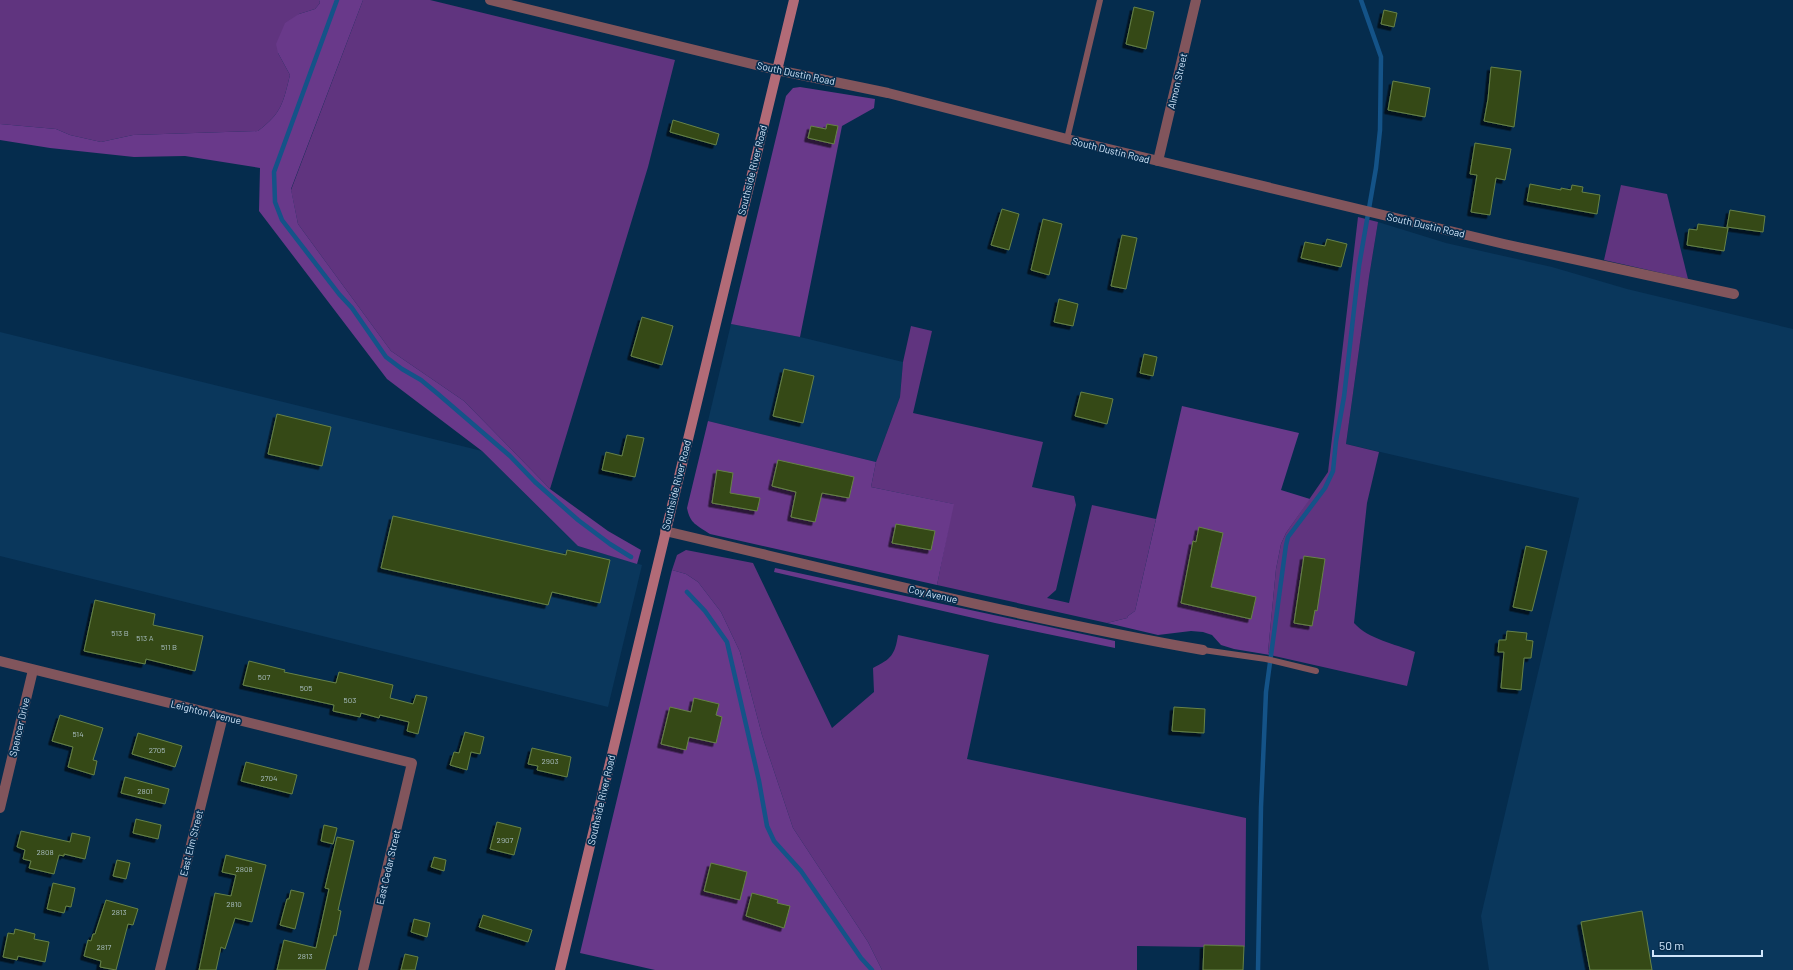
<svg xmlns="http://www.w3.org/2000/svg" width="1793" height="970" font-family="Barlow,sans-serif">
	<defs>
		<filter id="shadow"><feDropShadow dx="-3.5" dy="3.5" stdDeviation="0" flood-color="#0009"/></filter>
	</defs>
	<rect width="100%" height="100%" fill="#052c4d"/>
	<g fill="#0a375c">
		<polygon points="1378,222 1446,243 1552,267 1627,289 1793,329 1793,970 1489,970 1481,916 1579,498 1346,444 1369,277"/>
		<polygon points="731,324 800,337 903,362 900,397 876,462 708,421"/>
		<polygon points="0,332 482,451 578,546 642,565 608,707 0,556"/>
	</g>
	<g fill="#60347f">
		<path d="M0 0H319L320 3 315 9 299 14 278 53 290 75C283 103 282 113 258 131L133 135 101 142 70 135 56 129 0 124Z"/>
		<polygon points="363,0 430,0 675,60 648,167 550,489 464,401 391,351 298,224 291,190"/>
		<polygon points="1621,185 1667,194 1688,279 1604,260"/>
		<path d="M1358 217 1378 222 1369 277 1346 444 1379 452 1367 503 1354 623C1368 639 1395 644 1415 652L1407 686 1270 655 1268 652 1276 569 1281 544 1286 533 1328 472Z"/>
		<polygon points="911,326 932,331 913,413 1043,442 1032,487 1074,496 1076,505 1056,590 1047,598 1069,603 1092,505 1156,519 1135,611 1128,616 1127,618 1107,623 937,585 953,504 871,487 876,462 900,397 903,362"/>
		<path d="M686 550 753 563 832 728 874 692 873 668C891 659 895 655 898 635L989 655 967 759 1246 818 1245 947 1244 946 1204 945V947L1137 946V970H882L868 942 793 828 762 735 740 652 721 612 698 582 686 574 672 570 677 555Z"/>
	</g>
	<g fill="#69398a">
		<path d="M319 0H363L291 189 298 224 391 351 464 401 550 489 608 531 641 550 637 564 578 546 482 451 387 379 259 211 260 168 185 156 134 157 50 148 0 140V124L56 129 70 135 101 142 133 135 258 131C282 113 283 103 290 75L278 53 276 44 285 23 299 14 315 9 320 3Z"/>
		<polygon points="800,87 875,99 874,108 842,126 800,337 731,324 786,96 793,88"/>
		<polygon points="1182,406 1299,433 1281,490 1310,499 1286,533 1281,544 1276,569 1268,652 1270,655 1234,649 1221,645 1212,635 1203,632 1191,631 1158,635 1107,623 1127,618 1128,616 1135,611"/>
		<path d="M708 421 876 462 871 487 954 504 937 585 710 534C697 525 690 524 687 508Z"/>
		<polygon points="775,568 1115,641 1115,648 995,623 774,572"/>
		<polygon points="672,570 686,574 698,582 721,612 740,652 762,735 793,828 868,942 882,970 655,970 580,953"/>
	</g>
	<g fill="none" stroke-linecap="round" stroke-linejoin="round">
		<g stroke="#145388" stroke-width="4.5">
			<polyline points="337,0 274,172 275,202 282,220 339,294 352,308 386,357 402,369 421,380 438,394 510,456 535,482 578,520 610,544 631,557"/>
			<polyline points="687,592 705,611 727,642 759,781 767,826 774,841 801,871 861,958 872,970"/>
			<polyline points="1258,970 1261,807 1266,692 1286,545 1288,537 1325,488 1333,471 1336,441 1344,397 1359,266 1376,168 1380,130 1381,57 1361,0"/>
		</g>
	</g>
	<g fill="#344a17" stroke="#678247" filter="url(#shadow)">
		<polygon points="1134,7 1154,12 1146,49 1126,44"/>
		<polygon points="1384,10 1397,13 1394,27 1381,24"/>
		<polygon points="1491,67 1521,71 1514,127 1484,121 1488,99"/>
		<polygon points="1393,81 1430,88 1425,117 1388,110"/>
		<polygon points="673,120 719,134 716,145 670,132"/>
		<polygon points="827,124 838,126 834,144 808,138 811,126 826,129"/>
		<polygon points="1475,143 1511,149 1505,180 1496,178 1490,215 1471,212 1477,175 1470,174"/>
		<polygon points="1530,184 1561,190 1561,188 1571,190 1572,185 1583,187 1582,192 1600,195 1597,214 1527,201"/>
		<polygon points="1002,209 1019,214 1009,250 991,245"/>
		<polygon points="1730,210 1765,216 1763,232 1727,227"/>
		<polygon points="1043,219 1062,224 1049,275 1031,270"/>
		<polygon points="1698,224 1728,228 1724,251 1687,245 1689,229 1697,230"/>
		<polygon points="1122,235 1137,238 1126,289 1111,286"/>
		<polygon points="1327,239 1347,244 1341,267 1301,258 1305,242 1325,246"/>
		<polygon points="1059,299 1078,304 1073,326 1054,322"/>
		<polygon points="642,317 673,326 662,365 631,356"/>
		<polygon points="1144,354 1157,357 1153,376 1140,373"/>
		<polygon points="784,369 814,376 803,423 773,416"/>
		<polygon points="1081,392 1113,399 1107,424 1075,416"/>
		<polygon points="277,414 331,427 322,466 268,454"/>
		<polygon points="627,435 644,438 635,477 602,470 606,452 622,456"/>
		<polygon points="778,460 854,477 849,498 822,493 815,522 791,517 796,492 772,486"/>
		<polygon points="717,470 733,473 730,493 760,498 757,511 712,503"/>
		<polygon points="393,516 566,555 567,550 610,560 600,603 552,592 548,605 381,568"/>
		<polygon points="896,524 935,531 931,550 892,543"/>
		<polygon points="1199,527 1223,533 1211,587 1256,597 1251,619 1181,603 1193,541 1196,542"/>
		<polygon points="1526,546 1547,551 1532,611 1513,607"/>
		<polygon points="1304,556 1325,559 1317,611 1315,610 1312,626 1294,623"/>
		<polygon points="95,600 155,614 153,625 203,636 195,671 146,659 145,664 84,651"/>
		<polygon points="1507,631 1527,633 1526,640 1533,641 1531,658 1524,658 1521,690 1501,688 1504,652 1498,652 1499,640 1506,640"/>
		<polygon points="249,661 285,670 284,672 336,683 339,672 393,685 390,698 413,704 416,695 427,697 418,734 407,731 409,722 380,715 379,718 361,713 360,717 333,711 334,705 243,685"/>
		<polygon points="694,698 719,704 716,715 722,717 716,743 689,737 686,750 661,744 670,707 691,712"/>
		<polygon points="1174,707 1205,709 1204,733 1172,731"/>
		<polygon points="60,715 103,728 93,760 97,761 94,775 68,767 73,747 52,741"/>
		<polygon points="465,732 484,737 480,754 471,752 467,770 450,765 454,752 459,753"/>
		<polygon points="138,733 182,746 175,767 132,754"/>
		<polygon points="532,748 571,757 567,777 537,770 538,766 528,764"/>
		<polygon points="246,762 297,775 292,794 241,781"/>
		<polygon points="125,777 169,789 165,804 121,793"/>
		<polygon points="136,819 161,825 158,839 133,833"/>
		<polygon points="497,822 521,828 514,855 490,849"/>
		<polygon points="324,825 337,828 333,844 321,841"/>
		<polygon points="21,831 70,842 72,833 90,837 85,859 64,854 64,856 59,855 54,874 29,868 31,861 23,859 25,850 17,847"/>
		<polygon points="337,837 354,841 338,910 341,911 336,936 334,935 325,970 277,970 284,940 316,948 329,889 325,888"/>
		<polygon points="226,855 266,865 252,922 235,918 225,949 221,947 216,970 199,970 215,893 231,896 236,875 222,872"/>
		<polygon points="434,857 446,860 444,871 431,867"/>
		<polygon points="117,860 130,863 126,879 113,876"/>
		<polygon points="711,863 747,872 740,900 704,891"/>
		<polygon points="53,883 75,888 71,907 66,906 64,913 47,909"/>
		<polygon points="291,890 304,893 295,929 280,925 287,899 289,899"/>
		<polygon points="752,893 778,900 777,903 790,906 784,928 746,916"/>
		<polygon points="106,900 138,909 133,925 128,924 116,970 100,967 101,961 84,956 88,940 91,941 93,934 95,934"/>
		<polygon points="1642,911 1652,970 1590,970 1581,922"/>
		<polygon points="483,915 532,930 528,942 479,927"/>
		<polygon points="414,919 430,923 427,937 411,932"/>
		<polygon points="15,929 35,934 34,939 49,942 45,962 18,956 17,960 3,957 8,933 14,934"/>
		<polygon points="1204,945 1244,946 1243,970 1203,970"/>
		<polygon points="405,954 418,957 415,970 401,970"/>
	</g>
	<g fill="none" stroke-linecap="round" stroke-linejoin="round">
		<g stroke="#81555c" stroke-width="6">
			<polyline points="1067,139 1100,0"/>
			<polyline points="1203,650 1266,659 1316,671"/>
		</g>
		<g stroke="#81555c" stroke-width="10">
			<polyline points="777,70 888,93 1067,139 1504,244 1734,294"/>
			<polyline points="1158,161 1196,0"/>
			<path d="M665 531C844 573 1022 618 1203 650"/>
			<polyline points="0,661 412,763 363,970"/>
			<polyline points="0,808 33,670"/>
			<polyline points="160,970 223,716"/>
		</g>
		<polyline stroke="#81555c" stroke-width="10" points="490,0 777,70"/>
		<polyline stroke="#b26b77" stroke-width="10" points="560,970 794,0"/>
	</g>
	<g text-anchor="middle" stroke-width="3.5" stroke-linejoin="round" paint-order="stroke">
		<g font-size="8" fill="#a9bec1">
			<text x="120" y="636">513 B</text>
			<text x="145" y="641">513 A</text>
			<text x="169" y="650">511 B</text>
			<text x="264" y="680">507</text>
			<text x="306" y="691">505</text>
			<text x="350" y="703">503</text>
			<text x="78" y="737">514</text>
			<text x="157" y="753">2705</text>
			<text x="550" y="764">2903</text>
			<text x="269" y="781">2704</text>
			<text x="145" y="794">2801</text>
			<text x="505" y="843">2907</text>
			<text x="45" y="855">2808</text>
			<text x="244" y="872">2808</text>
			<text x="234" y="907">2810</text>
			<text x="119" y="915">2813</text>
			<text x="104" y="950">2817</text>
			<text x="305" y="959">2813</text>
		</g>
		<g font-size="10" fill="#d0e5fa" stroke="#052c4d">
			<text transform="translate(796 73) rotate(12)" y="4">South Dustin Road</text>
			<text transform="translate(1177 81) rotate(-77)" y="4">Almon Street</text>
			<text transform="translate(1111 150) rotate(14)" y="4">South Dustin Road</text>
			<text transform="translate(752 170) rotate(-76)" y="4">Southside River Road</text>
			<text transform="translate(1426 225) rotate(13)" y="4">South Dustin Road</text>
			<text transform="translate(676 485) rotate(-76)" y="4">Southside River Road</text>
			<text transform="translate(933 594) rotate(13)" y="4">Coy Avenue</text>
			<text transform="translate(206 712) rotate(14)" y="4">Leighton Avenue</text>
			<text transform="translate(19 727) rotate(-77)" y="4">Spencer Drive</text>
			<text transform="translate(601 800) rotate(-77)" y="4">Southside River Road</text>
			<text transform="translate(191 843) rotate(-76)" y="4">East Elm Street</text>
			<text transform="translate(388 867) rotate(-77)" y="4">East Cedar Street</text>
		</g>
	</g>
	<path d="M1653 950v6h109v-6" fill="none" stroke="#d0e5fa" stroke-width="2"/>
	<text x="1659" y="950" font-size="12" fill="#d0e5fa" stroke="#052c4d" stroke-width="3" paint-order="stroke">50 m</text>
</svg>
